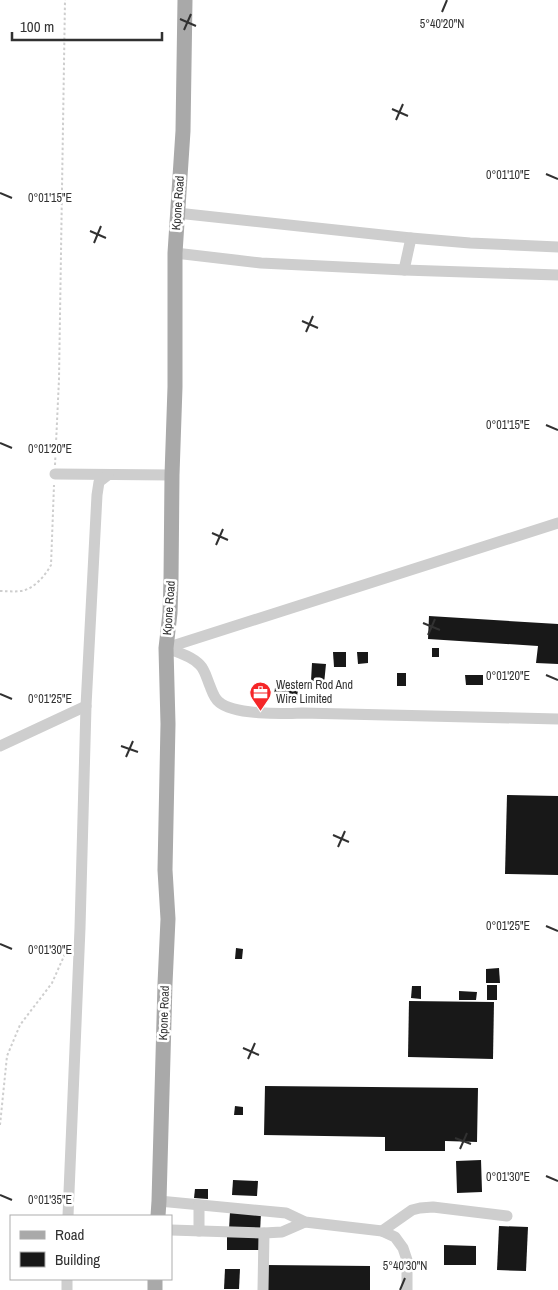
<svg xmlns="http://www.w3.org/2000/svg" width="558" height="1290" font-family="'Archivo Narrow',sans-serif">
	<rect width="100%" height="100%" fill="#fff"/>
	<g fill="#181818">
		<polygon points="429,616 558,624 558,664 536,663 538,646 428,639"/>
		<rect x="432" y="648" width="7" height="9"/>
		<polygon points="333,652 346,652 346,667 334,667"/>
		<polygon points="357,652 368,652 368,663 358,664"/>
		<polygon points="312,663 326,664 324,684 317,684 317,681 311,681"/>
		<rect x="397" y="673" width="9" height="13"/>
		<polygon points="465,675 483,675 483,685 466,685"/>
		<polygon points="289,685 293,686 293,690 298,690 297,697 274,695 275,688 289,689"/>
		<polygon points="507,795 558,796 558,875 505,874"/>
		<polygon points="236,948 243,949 242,959 235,959"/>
		<polygon points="499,968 500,983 486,983 486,969"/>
		<rect x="487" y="985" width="10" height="15"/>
		<polygon points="412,986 421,986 421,999 411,998"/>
		<polygon points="459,991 477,992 476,1000 459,1000"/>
		<polygon points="409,1001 494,1002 493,1059 408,1057"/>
		<polygon points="265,1086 478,1088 477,1142 445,1141 445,1151 385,1151 385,1137 264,1135"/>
		<polygon points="235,1106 243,1107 243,1115 234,1115"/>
		<polygon points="481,1160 482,1192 457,1193 456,1161"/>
		<polygon points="233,1180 258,1181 257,1196 232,1195"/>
		<polygon points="195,1189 208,1189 208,1199 194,1198"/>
		<polygon points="230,1212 261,1214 260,1231 229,1229"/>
		<polygon points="499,1226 528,1227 526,1271 497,1270"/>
		<rect x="227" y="1235" width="35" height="15"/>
		<polygon points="444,1245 476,1246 476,1265 444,1265"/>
		<polygon points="266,1265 370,1266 370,1290 265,1290"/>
		<polygon points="225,1269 240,1269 239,1289 224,1289"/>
	</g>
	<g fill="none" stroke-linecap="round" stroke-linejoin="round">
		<g stroke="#cecece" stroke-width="2" stroke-dasharray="2.5 2.5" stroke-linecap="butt">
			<polyline points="55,465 59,379 65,0"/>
			<path d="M0 591C7 591 14 592 21 591 34 589 45 576 51 565L54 485"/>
			<polyline points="0,1125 7,1056 20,1025 52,983 68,947"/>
		</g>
		<g stroke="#cecece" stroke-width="11">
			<polyline points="177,213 411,238 470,243 558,247"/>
			<polyline points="175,253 261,263 404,270 558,275"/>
			<polyline points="404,270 411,238"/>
			<polyline points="55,474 172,475"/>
			<path d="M166 648C177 652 192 656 200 665 205 670 207 679 210 686 212 691 214 698 219 702 234 715 283 714 302 713L558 719"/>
			<polyline points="166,648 558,523"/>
			<polyline points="0,746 86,706"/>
			<polyline points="159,1201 286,1213 305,1222 382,1231 395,1237 403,1248 407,1260 407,1290"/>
			<polyline points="199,1205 199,1231"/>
			<polyline points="68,1216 80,928 86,706 97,495 99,482 108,475"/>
			<polyline points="171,1230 264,1233 282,1232 305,1222"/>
			<polyline points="382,1231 412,1210 420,1208 433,1207 507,1216"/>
			<polyline points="67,1290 67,1279"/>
			<polyline points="263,1290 264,1233"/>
		</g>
		<g stroke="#a9a9a9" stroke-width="15">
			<polyline points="158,1216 159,1201 165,984 168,919 165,870 168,724 166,648 170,613 171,580 172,475 175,387 175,253 183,131 185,0"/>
			<polyline points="155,1290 155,1279"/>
		</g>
	</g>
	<path fill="none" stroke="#313131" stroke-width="2" d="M442 12 447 0M180 19 196 26M184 30 191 14M392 109 408 116M396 120 403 104M546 174 558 179M0 193 12 198M90 231 106 238M94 243 101 226M302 321 318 328M306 332 313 316M546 425 558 430M0 443 12 448M212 533 228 540M216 545 223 529M423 623 440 630M428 635 435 619M546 675 558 680M0 694 12 699M121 746 138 752M126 757 133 741M333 835 349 842M338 847 345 831M546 926 558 931M0 944 12 949M243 1048 259 1055M248 1059 255 1043M455 1138 471 1144M460 1149 467 1133M546 1176 558 1181M0 1195 12 1200M400 1290 405 1278"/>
	<defs>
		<symbol id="office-pin" viewBox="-11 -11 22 30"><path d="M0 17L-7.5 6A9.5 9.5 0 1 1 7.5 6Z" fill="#f52628" stroke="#fff"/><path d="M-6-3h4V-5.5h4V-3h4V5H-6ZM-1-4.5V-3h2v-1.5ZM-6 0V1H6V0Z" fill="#fff"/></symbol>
	</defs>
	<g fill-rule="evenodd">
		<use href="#office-pin" x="248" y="680" width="25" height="34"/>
	</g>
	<g text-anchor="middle" stroke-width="5" stroke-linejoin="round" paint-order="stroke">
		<g font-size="12" fill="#313131" stroke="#fff">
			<text transform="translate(178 203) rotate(-86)" y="4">Kpone Road</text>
			<text transform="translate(169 608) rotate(-86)" y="4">Kpone Road</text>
			<text transform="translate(164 1013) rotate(-88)" y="4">Kpone Road</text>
		</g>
		<g font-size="12" fill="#313131" stroke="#fff" text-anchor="start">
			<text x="276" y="689">Western Rod And<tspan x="276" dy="14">Wire Limited</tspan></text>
		</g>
	</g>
	<g font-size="12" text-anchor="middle" fill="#313131" stroke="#fff" stroke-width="5" stroke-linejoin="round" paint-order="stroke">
		<text x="442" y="28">5°40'20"N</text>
		<text x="508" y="179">0°01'10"E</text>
		<text x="50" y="202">0°01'15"E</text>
		<text x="508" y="429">0°01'15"E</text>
		<text x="50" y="453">0°01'20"E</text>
		<text x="508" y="680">0°01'20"E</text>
		<text x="50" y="703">0°01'25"E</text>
		<text x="508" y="930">0°01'25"E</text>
		<text x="50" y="954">0°01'30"E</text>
		<text x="508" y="1181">0°01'30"E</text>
		<text x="50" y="1204">0°01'35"E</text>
		<text x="405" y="1270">5°40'30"N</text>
	</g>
	<rect x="10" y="1215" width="162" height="65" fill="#ffffff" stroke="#adadad"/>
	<rect x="20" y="1231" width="25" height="8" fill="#a9a9a9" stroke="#adadad"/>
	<text x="55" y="1240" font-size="15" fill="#313131">Road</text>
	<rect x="20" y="1252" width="25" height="15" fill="#181818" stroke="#adadad"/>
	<text x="55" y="1265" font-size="15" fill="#313131">Building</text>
	<path d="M12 32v8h150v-8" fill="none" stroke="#313131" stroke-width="2.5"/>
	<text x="20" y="32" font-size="15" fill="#313131" stroke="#ffffff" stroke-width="4" paint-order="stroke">100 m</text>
</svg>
